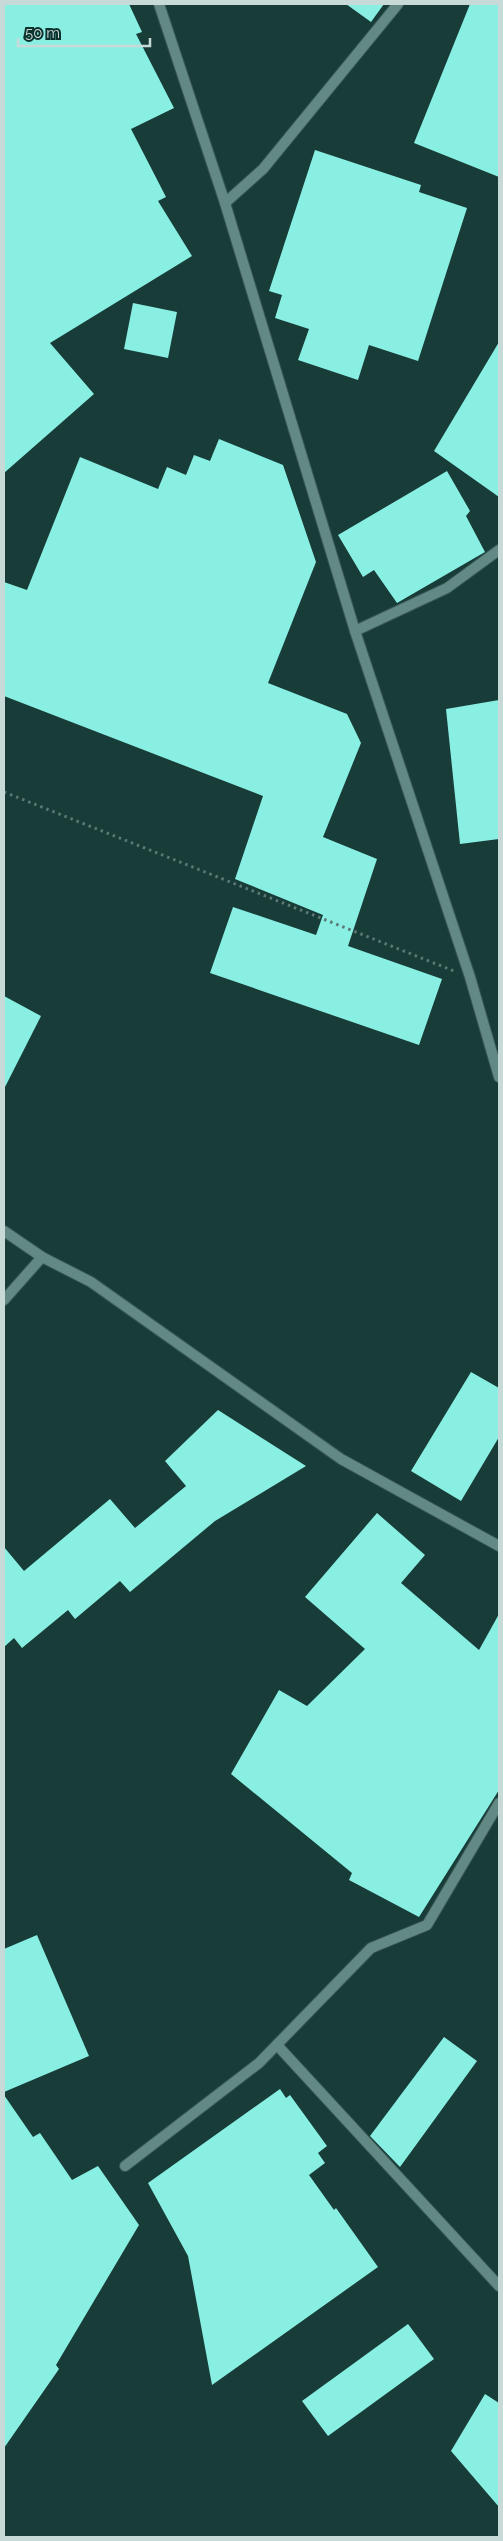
<svg xmlns="http://www.w3.org/2000/svg" width="503" height="2541" font-family="Raleway,sans-serif">
	<rect width="100%" height="100%" fill="#183c38"/>
	<g fill="#8aefe3">
		<polygon points="4,4 129,4 142,32 136,34 174,108 131,129 166,197 158,201 192,256 50,343 94,394 4,473"/>
		<polygon points="346,4 384,4 371,22"/>
		<polygon points="470,4 499,4 499,177 414,143"/>
		<polygon points="315,150 421,185 419,192 467,208 418,361 369,345 358,380 298,360 309,329 275,318 282,295 269,291"/>
		<polygon points="133,303 177,312 168,358 124,349"/>
		<polygon points="499,342 499,497 434,451"/>
		<polygon points="219,439 283,465 316,562 268,683 347,714 361,743 323,837 377,859 348,946 442,979 419,1045 210,973 233,907 316,935 323,915 235,879 263,796 4,696 4,582 27,590 80,457 158,489 167,467 186,475 194,455 210,461"/>
		<polygon points="447,471 470,511 466,516 485,552 397,603 374,570 363,577 338,535"/>
		<polygon points="499,700 499,839 460,844 446,709"/>
		<polygon points="4,996 41,1016 4,1089"/>
		<polygon points="471,1372 499,1388 499,1437 461,1501 411,1471"/>
		<polygon points="218,1410 306,1466 215,1521 130,1592 120,1581 75,1619 68,1610 22,1648 14,1638 4,1647 4,1547 24,1571 110,1499 135,1528 186,1486 165,1461"/>
		<polygon points="377,1513 425,1555 401,1583 479,1650 499,1614 499,1790 419,1917 349,1880 352,1873 231,1774 279,1690 307,1706 365,1649 305,1597"/>
		<polygon points="37,1935 89,2056 4,2092 4,1949"/>
		<polygon points="444,2037 477,2061 400,2167 370,2136"/>
		<polygon points="280,2089 286,2098 290,2095 327,2146 318,2153 325,2163 309,2175 334,2210 336,2208 378,2267 212,2385 188,2256 148,2183"/>
		<polygon points="4,2095 33,2137 40,2133 72,2180 98,2166 139,2225 56,2365 59,2369 4,2448"/>
		<polygon points="408,2324 434,2359 328,2436 302,2401"/>
		<polygon points="485,2394 499,2403 499,2507 451,2451"/>
	</g>
	<g fill="none" stroke-linecap="round" stroke-linejoin="round">
		<defs>
			<g id="lane">
				<polyline points="355,631 447,588 499,550"/>
				<polyline points="4,1300 42,1257"/>
			</g>
			<g id="street">
				<polyline points="159,4 225,203 355,631 470,977 499,1077"/>
				<polyline points="225,203 263,169 398,4"/>
				<polyline points="4,1231 42,1257 91,1282 341,1459 499,1546"/>
				<polyline points="277,2045 499,2286"/>
				<polyline points="125,2166 259,2063 371,1948 427,1925 499,1803"/>
			</g>
		</defs>
		<use href="#lane" stroke="#385855" stroke-width="12"/>
		<use href="#street" stroke="#385855" stroke-width="12"/>
		<polyline stroke="#5b7875" stroke-width="3" stroke-dasharray="2.5 4" stroke-linecap="butt" points="4,792 454,971"/>
		<use href="#lane" stroke="#638984" stroke-width="10"/>
		<use href="#street" stroke="#638984" stroke-width="10"/>
	</g>
	<rect width="503" height="2541" fill="none" stroke="#c7dad7" stroke-width="10"/>
	<path d="M18 38v8h132v-8" fill="none" stroke="#c7dad7" stroke-width="2.5"/>
	<text x="25" y="38" font-size="15" fill="#c7dad7" stroke="#0c322e" stroke-width="4" paint-order="stroke">50 m</text>
</svg>
